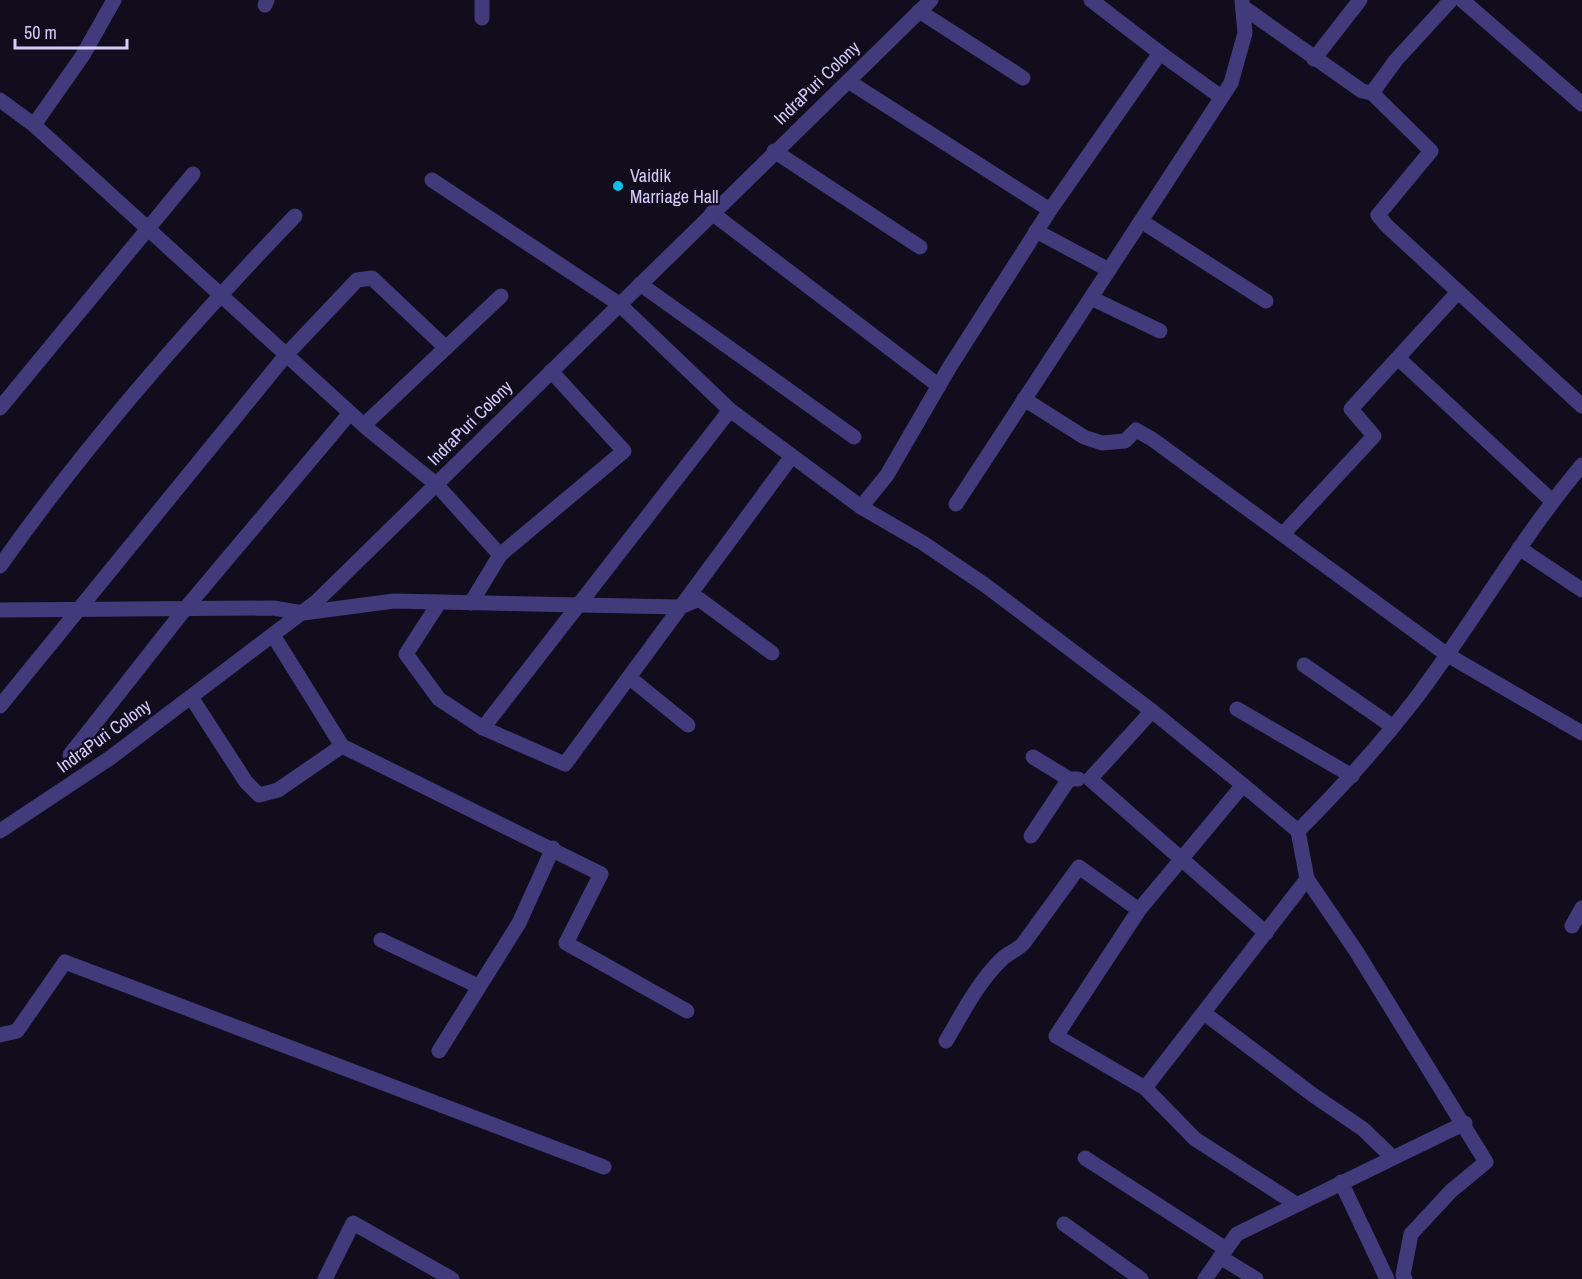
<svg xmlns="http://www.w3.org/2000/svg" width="1582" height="1279" font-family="'Archivo Narrow',sans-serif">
	<rect width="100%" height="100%" fill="#110d1d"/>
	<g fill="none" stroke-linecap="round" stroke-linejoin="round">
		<g stroke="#423a7a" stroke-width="15">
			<polyline points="1091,0 1160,53"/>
			<polyline points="1462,0 1582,104"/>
			<polyline points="265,5 267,0"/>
			<polyline points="1243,7 1362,91 1372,93 1431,151 1378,215 1386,225 1582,406"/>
			<polyline points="919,11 1023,78"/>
			<polyline points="482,18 482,0"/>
			<polyline points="1314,59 1360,0"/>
			<polyline points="1372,93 1396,60 1451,0"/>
			<polyline points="0,100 34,125 369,430 436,484 500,555"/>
			<polyline points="34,125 83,55 114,0"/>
			<polyline points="774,151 920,247"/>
			<polyline points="432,180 619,304 730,410"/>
			<polyline points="1050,210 1160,53 1221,97"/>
			<polyline points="712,213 939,386"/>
			<polyline points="1141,221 1266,301"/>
			<polyline points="1036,231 1109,270 1231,83 1245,33 1242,1"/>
			<polyline points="640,284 854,437"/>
			<polyline points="1091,298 1160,331"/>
			<polyline points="1398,358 1552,501"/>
			<polyline points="1024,399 1084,437 1102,443 1125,441 1136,430 1152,439 1446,654 1582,733"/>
			<polyline points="0,408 193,174"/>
			<polyline points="364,425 501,296"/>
			<polyline points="792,456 730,410 483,728 565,764 792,456 861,507 887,475 949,368 1050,210 848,81"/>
			<polyline points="956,504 1109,270"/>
			<polyline points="861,507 923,543 985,585 1152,711 1090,779 1266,933"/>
			<polyline points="1283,534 1374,436 1351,409 1458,292"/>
			<polyline points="1519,548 1582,590"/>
			<path d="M0 566C87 443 191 324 295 216"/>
			<polyline points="439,603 406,654 439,699 483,728"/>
			<polyline points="471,603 500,555 624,451 551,371"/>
			<polyline points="0,610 273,608 303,613 394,601 680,607 699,599 772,653"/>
			<polyline points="273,635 342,746 601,874 566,943 687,1011"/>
			<polyline points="1304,665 1392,726"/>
			<polyline points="630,678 688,725"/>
			<polyline points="191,697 246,782 259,795 278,790 342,746"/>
			<polyline points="0,706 286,355 357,280 372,278 446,348"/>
			<polyline points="1237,709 1352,776"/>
			<polyline points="1152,711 1243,785"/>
			<polyline points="70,755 185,609 350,413"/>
			<polyline points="1033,757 1069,779 1078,779"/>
			<polyline points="0,831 110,758 316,602 931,0"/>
			<polyline points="1031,836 1069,779"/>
			<polyline points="1307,879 1356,951 1486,1162 1451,1191 1411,1234 1403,1275 1405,1279"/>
			<polyline points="1572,926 1582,908"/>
			<polyline points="381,940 478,986"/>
			<polyline points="1204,1013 1313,1095 1363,1129 1392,1157"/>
			<polyline points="0,1035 17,1031 65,962 604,1167"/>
			<path d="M946 1041C962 1014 978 982 1001 960 1007 953 1016 951 1023 944L1079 867 1139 910"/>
			<polyline points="439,1051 519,923 553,848"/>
			<polyline points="1145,1088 1056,1036 1139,910 1243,785 1298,831"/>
			<polyline points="1085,1158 1226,1249"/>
			<polyline points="1341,1182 1387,1279"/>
			<path d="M1296 1204 1195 1139 1145 1088 1307 879 1298 831C1339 790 1378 747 1413 702 1472 625 1519 540 1582 465"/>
			<polyline points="1064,1224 1141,1279"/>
			<polyline points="1220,1257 1256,1279"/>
			<polyline points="325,1279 353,1223 452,1279"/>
			<polyline points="1205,1279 1237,1234 1465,1123"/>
		</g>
	</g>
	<circle fill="#0bc0e9" stroke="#110d1d" stroke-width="2" cx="618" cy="186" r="6"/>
	<g text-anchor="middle" stroke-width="4.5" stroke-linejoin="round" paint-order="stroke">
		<g font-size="18" fill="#d5ccfc" stroke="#110d1d">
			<text transform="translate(817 83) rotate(-44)" y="6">IndraPuri Colony</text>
			<text transform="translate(470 423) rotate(-45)" y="6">IndraPuri Colony</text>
			<text transform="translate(104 736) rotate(-36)" y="6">IndraPuri Colony</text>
		</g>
		<g font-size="18" fill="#d5ccfc" stroke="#110d1d" text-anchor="start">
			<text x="630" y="182">Vaidik<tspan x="630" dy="21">Marriage Hall</tspan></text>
		</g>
	</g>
	<path d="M15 39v9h112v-9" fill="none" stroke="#d5ccfc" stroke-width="3"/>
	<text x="24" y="39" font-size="18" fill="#d5ccfc" stroke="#110d1d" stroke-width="4.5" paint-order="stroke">50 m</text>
</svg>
